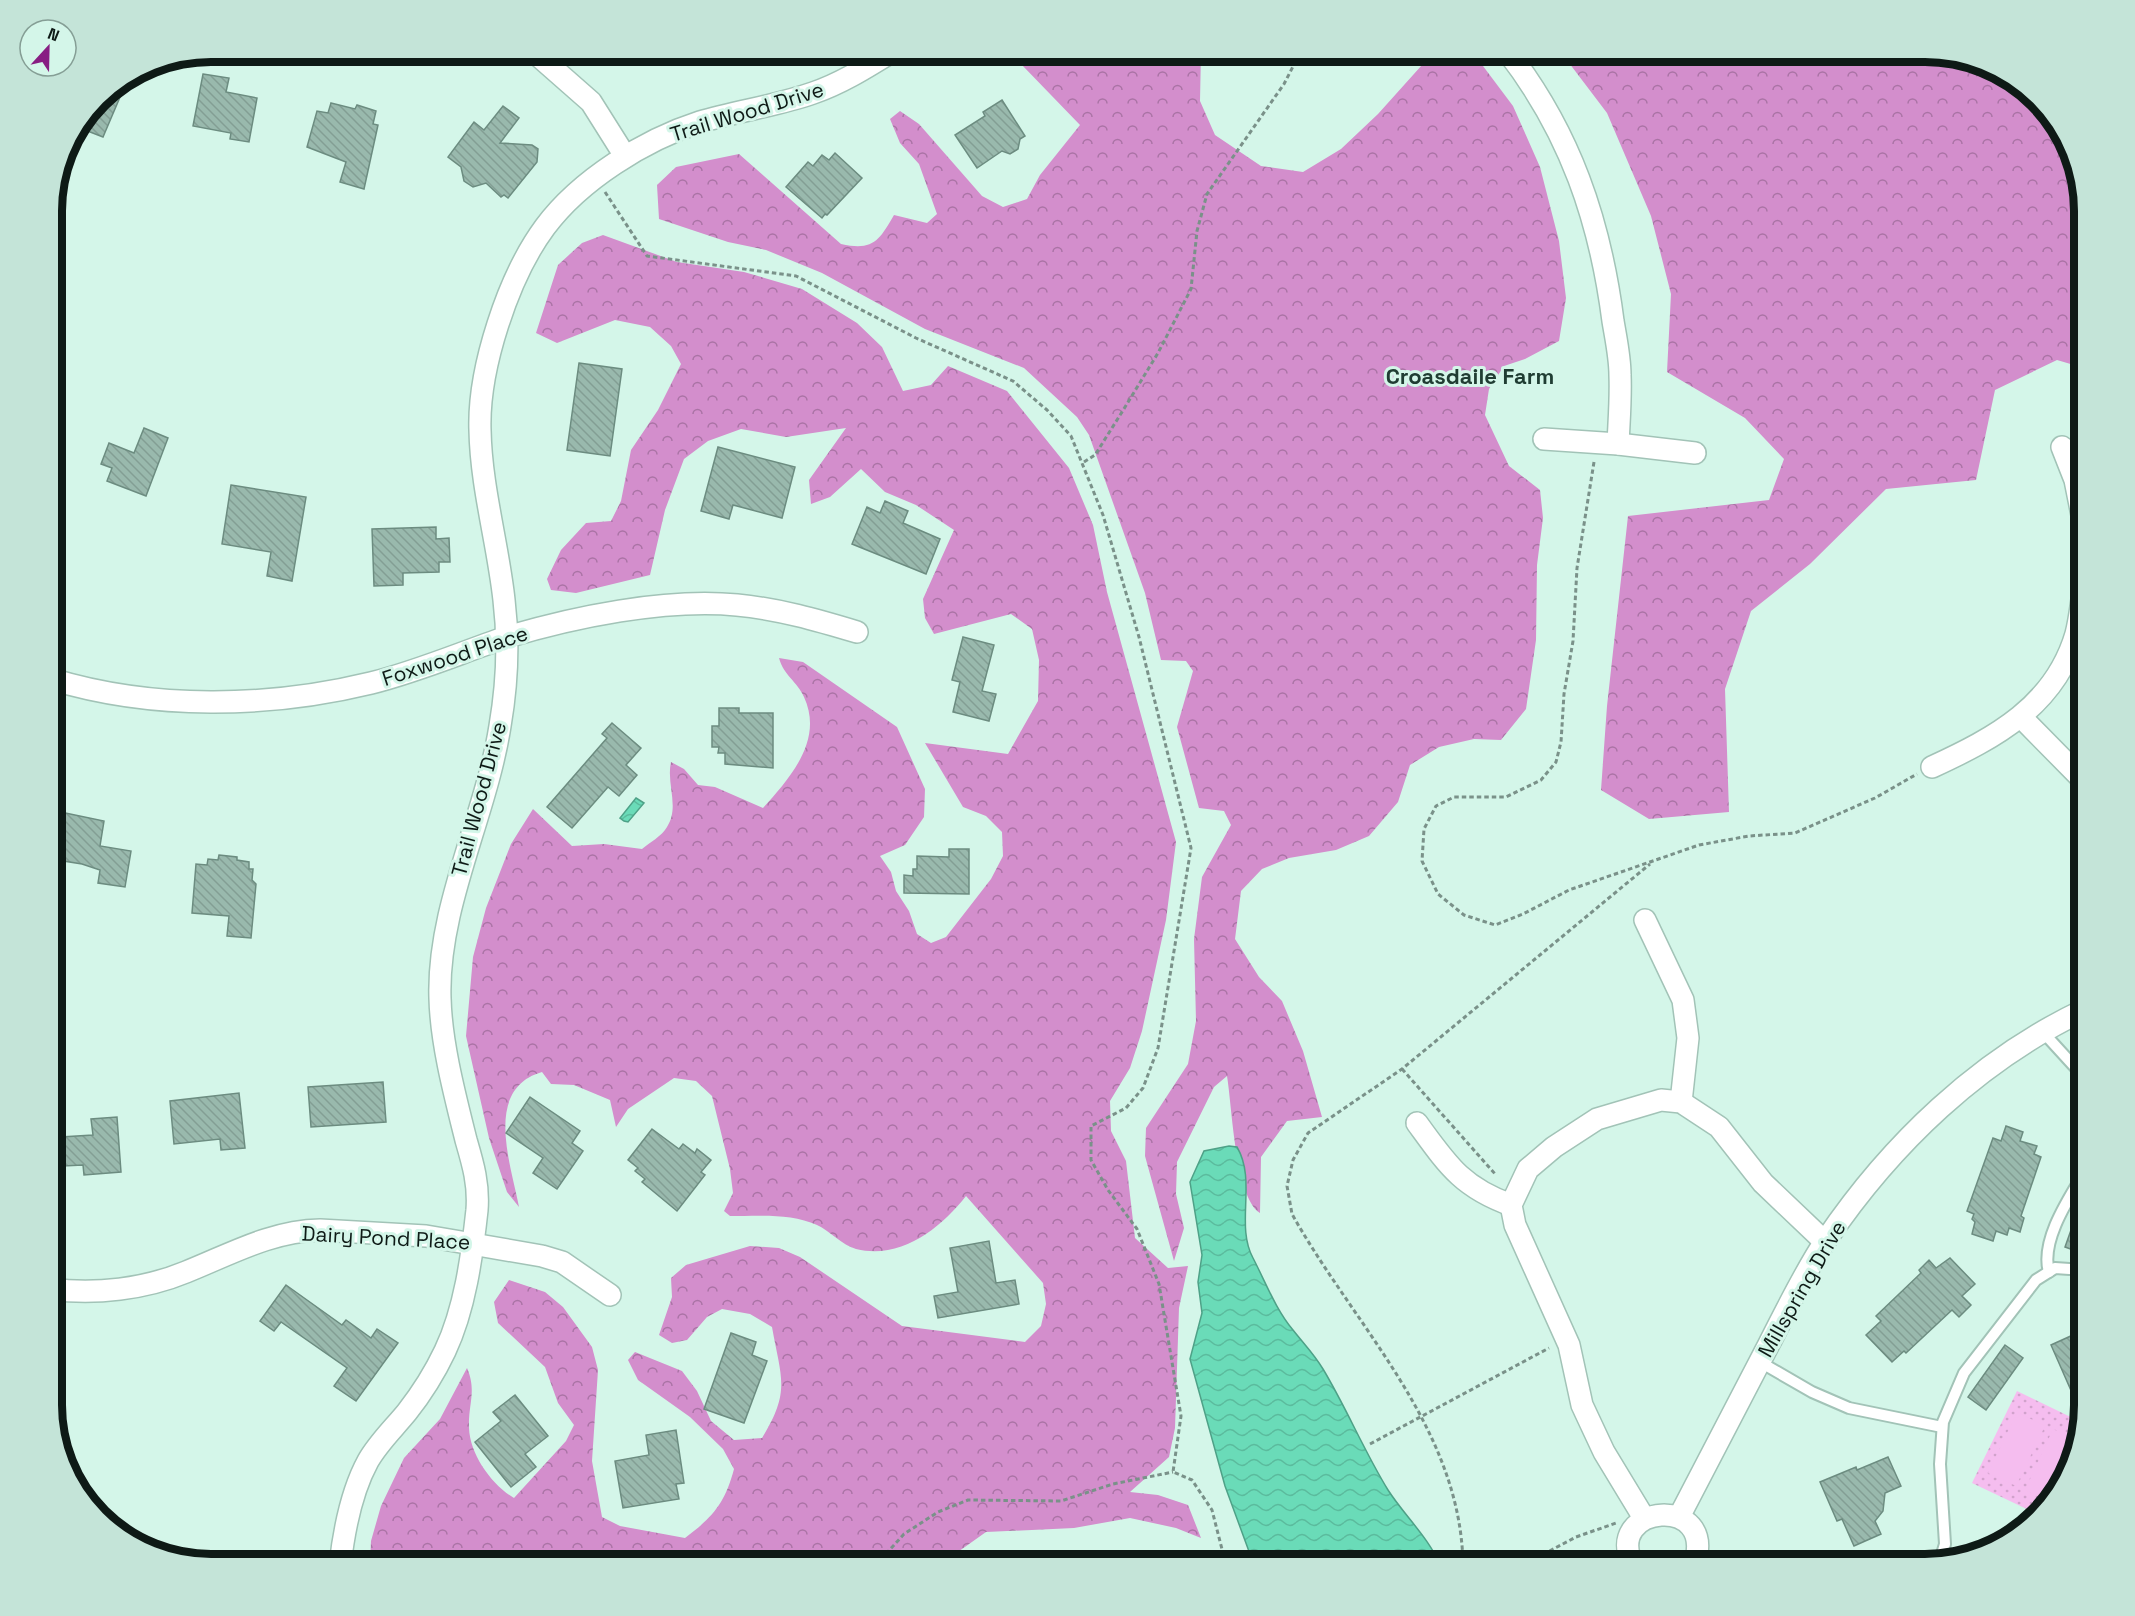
<svg xmlns="http://www.w3.org/2000/svg" width="2135" height="1616" font-family="'Space Grotesk',sans-serif">
	<defs>
		<pattern id="forest-crowns" width="20" height="18" patternUnits="userSpaceOnUse" patternTransform="scale(1.5)"><rect width="20" height="18" fill="#d38ecc"/><path d="M2 6a3 3 0 1 1 6 0M12 15a3 3 0 1 1 6 0" fill="none" stroke="#aa73a5"/></pattern>
		<pattern id="park-dots" width="8" height="8" patternUnits="userSpaceOnUse" patternTransform="scale(1.5)"><rect width="8" height="8" fill="#f5bdef"/><path d="M2 2h.1M6 6h.1" fill="none" stroke="#d1a2cc" stroke-width="1.8" stroke-linecap="round"/></pattern>
		<pattern id="water-waves" width="16" height="10" patternUnits="userSpaceOnUse" patternTransform="scale(1.5)"><rect width="16" height="10" fill="#6adbb8"/><path d="M0 5q4-4 8 0t8 0" fill="none" stroke="#5bbb9d"/></pattern>
		<pattern id="building-back-hatch" width="6" height="6" patternUnits="userSpaceOnUse" patternTransform="scale(1.5)"><rect width="6" height="6" fill="#99b9ad"/><path d="M-1 5l2 2M0 0l6 6M5-1l2 2" fill="none" stroke="#839e94"/></pattern>
	</defs>
	<rect width="100%" height="100%" fill="#d4f6e9"/>
	<g fill="url(#forest-crowns)">
		<path d="M995 51H1201L1200 101 1215 135 1261 166 1303 172 1341 149 1378 114 1422 65 1458 54 1480 62 1513 106 1540 167 1559 241 1566 298 1559 341 1525 359 1504 366 1489 389 1485 415 1509 466 1540 490 1543 518 1537 565 1536 640 1526 709 1501 740 1474 739 1439 747 1410 765 1398 802 1369 836 1336 850 1289 858 1262 869 1241 891 1235 939 1259 977 1282 1001 1303 1051 1322 1117 1287 1121 1261 1157 1260 1213C1235 1197 1232 1106 1227 1076L1214 1087 1177 1162 1176 1194 1184 1228 1174 1261 1145 1156 1146 1128 1188 1064 1196 1021 1194 939 1202 877 1231 825 1224 811 1199 808 1177 727 1193 671 1186 661 1161 660 1145 593 1089 435 1077 417 1024 368 925 329 822 273 766 250 728 242 659 219 657 185 676 167 739 154 841 244C873 251 879 241 894 215L927 223 937 214 919 164 900 143 890 119 900 111 919 124 982 196 1003 207 1027 199 1040 175 1080 125 1021 64Z"/>
		<polygon points="1560,51 1925,51 1976,60 2022,84 2068,140 2084,210 2084,368 2057,360 1995,390 1976,480 1886,489 1810,564 1751,611 1725,689 1729,812 1649,819 1601,790 1607,706 1628,516 1769,500 1784,459 1745,418 1667,372 1671,294 1651,216 1607,113"/>
		<path d="M603 235 677 262 744 272 802 289 857 323 882 347 903 391 931 385 948 366 1007 391 1069 468 1093 525 1107 592 1176 842 1166 920 1142 1031 1130 1068 1110 1101 1111 1131 1126 1161 1135 1238 1168 1268 1188 1266 1179 1308 1175 1428 1169 1457 1130 1492 1158 1495 1188 1505 1201 1538 1176 1528 1130 1518 1074 1528 986 1532 955 1554 946 1565H370L371 1541 381 1506 404 1458 440 1419 467 1368C477 1391 468 1404 469 1428 470 1455 492 1485 514 1498L566 1441 574 1425 558 1403 545 1367 498 1323 494 1302 509 1280 545 1292 563 1307 592 1347 598 1370 592 1461 602 1517 620 1526 685 1538C713 1517 725 1503 734 1469L723 1449 690 1417 638 1380 628 1360 635 1352 682 1371 697 1391 711 1421 734 1440 762 1438C791 1391 781 1378 772 1327L750 1314 722 1309 707 1317 687 1340 672 1343 659 1335 672 1297 671 1278 686 1265 750 1246 779 1248 800 1257 902 1326 1025 1342 1041 1326 1046 1304 1043 1283 966 1196C941 1228 901 1260 856 1249 842 1245 830 1231 817 1225 791 1213 758 1216 730 1216L724 1211 733 1193 730 1169 712 1096 696 1081 674 1078 628 1109 616 1127 610 1100 574 1085 551 1084 542 1072C483 1089 511 1164 519 1207L507 1192 489 1138 466 1036 473 957 486 908 511 844 533 809 572 846 604 844 642 849C649 843 662 836 667 827 680 807 666 784 671 762L684 769 698 785 715 787 763 808C790 778 824 740 804 697 797 681 784 676 779 658L803 662 897 727 925 789 924 817 905 845 880 856 891 872 896 891 909 911 917 934 931 943 946 937 991 879 1003 856 1002 832 986 816 963 807 925 743 1008 754 1038 701 1039 660 1032 629 1011 614 934 634 925 618 923 599 954 530 916 505 885 492 861 469 830 497 811 504 809 480 846 428 786 437 741 429 708 441 684 459 665 510 650 575 576 593 551 590 547 579 561 550 586 523 611 521 621 501 631 450 658 410 681 364 671 346 650 327 615 320 557 343 536 333 558 265 582 243Z"/>
	</g>
	<path fill="url(#park-dots)" d="M2017 1391 2081 1422C2076 1456 2065 1491 2037 1514L1972 1483Z"/>
	<g fill="#f5bdef">
		<polygon points="2017,1412 2045,1426 2016,1486 1988,1473"/>
		<polygon points="2053,1429 2078,1441 2076,1456 2051,1502 2025,1490"/>
	</g>
	<g fill="url(#water-waves)" stroke="#4ea187" stroke-width="1.5">
		<polygon points="636,798 644,803 628,822 624,821 620,818"/>
		<path d="M1229 1146 1237 1147C1257 1181 1235 1225 1253 1258 1265 1281 1276 1310 1293 1330 1304 1344 1314 1354 1323 1369 1347 1409 1364 1451 1388 1490 1404 1515 1429 1538 1440 1565H1254L1225 1486 1190 1359 1202 1313 1198 1282 1202 1255 1190 1182 1204 1151Z"/>
	</g>
	<g fill="url(#building-back-hatch)" stroke="#6c8c80" stroke-width="1.5">
		<polygon points="203,74 229,78 226,92 257,98 249,142 230,139 231,133 193,126"/>
		<polygon points="129,76 103,137 85,130 90,117 86,116 105,91"/>
		<polygon points="1002,100 1025,136 1020,139 1018,149 1010,154 1002,151 977,168 955,135 985,116 983,112"/>
		<polygon points="331,103 355,109 357,105 376,111 373,124 378,125 364,189 340,182 346,162 307,147 317,111 328,113"/>
		<polygon points="503,106 519,118 500,143 532,145 538,149 537,162 508,198 504,195 501,197 486,183 473,187 464,181 461,167 448,157 474,122 484,130"/>
		<polygon points="835,153 862,178 827,215 825,214 822,218 786,187 808,162 813,166 822,155 829,160"/>
		<polygon points="579,363 622,369 610,456 567,450"/>
		<polygon points="144,428 168,438 146,496 107,481 112,468 101,464 109,443 134,453"/>
		<polygon points="718,447 795,467 782,518 733,505 729,519 701,511"/>
		<polygon points="231,485 306,497 292,581 267,576 271,552 222,544"/>
		<polygon points="885,501 908,511 903,523 940,539 926,574 852,544 867,507 880,513"/>
		<polygon points="436,527 436,539 449,538 450,562 439,562 439,572 403,573 403,585 374,586 372,529"/>
		<polygon points="963,637 994,645 982,691 996,694 989,721 953,712 960,682 952,680"/>
		<polygon points="719,708 739,708 739,713 773,713 773,768 725,764 725,753 718,753 719,747 712,747 712,726 719,726"/>
		<polygon points="612,723 641,748 626,765 637,775 619,796 608,787 572,828 547,807 607,738 602,734"/>
		<polygon points="51,810 104,821 100,846 131,851 125,887 98,883 100,870 82,864 51,859"/>
		<polygon points="949,849 969,849 969,894 904,893 904,875 913,876 913,869 917,869 917,856 949,857"/>
		<polygon points="219,855 237,857 237,860 249,862 249,869 253,869 252,880 256,884 251,938 227,936 229,916 192,913 196,864 207,865 208,859 218,860"/>
		<polygon points="383,1082 386,1122 311,1127 308,1087"/>
		<polygon points="239,1093 245,1148 221,1150 220,1139 174,1144 170,1101"/>
		<polygon points="530,1097 580,1131 572,1143 583,1151 557,1189 533,1173 543,1158 506,1133"/>
		<polygon points="117,1117 121,1172 84,1175 83,1165 63,1166 61,1137 93,1135 91,1119"/>
		<polygon points="2006,1126 2023,1132 2020,1141 2037,1146 2034,1154 2041,1157 2021,1216 2024,1218 2020,1232 2009,1228 2007,1235 1996,1231 1993,1241 1972,1234 1975,1222 1972,1219 1974,1214 1967,1211 1993,1138 2001,1141"/>
		<polygon points="652,1129 679,1149 683,1144 695,1153 697,1149 711,1160 701,1172 705,1175 677,1211 642,1182 645,1179 635,1171 638,1168 628,1160"/>
		<polygon points="2082,1199 2084,1199 2084,1254 2065,1247"/>
		<polygon points="989,1241 996,1283 1015,1280 1019,1304 938,1318 934,1296 958,1292 950,1248"/>
		<polygon points="1950,1258 1975,1284 1962,1296 1971,1305 1959,1317 1952,1310 1906,1353 1904,1351 1892,1362 1866,1335 1881,1321 1876,1316 1921,1273 1919,1270 1929,1260 1936,1268"/>
		<polygon points="286,1285 342,1325 346,1320 371,1338 377,1329 398,1343 356,1401 334,1386 347,1368 281,1322 274,1331 260,1321"/>
		<polygon points="2084,1330 2084,1390 2073,1395 2051,1345"/>
		<polygon points="731,1333 756,1342 752,1355 767,1361 744,1423 704,1409"/>
		<polygon points="2005,1345 2023,1358 1986,1410 1968,1397"/>
		<polygon points="515,1395 548,1436 525,1454 536,1467 511,1487 475,1442 501,1421 493,1412"/>
		<polygon points="676,1430 684,1483 676,1484 679,1499 623,1508 615,1461 649,1455 646,1435"/>
		<polygon points="1888,1457 1901,1486 1885,1493 1883,1511 1875,1521 1881,1534 1854,1546 1842,1519 1837,1521 1820,1482 1856,1467 1857,1470"/>
	</g>
	<g fill="none" stroke-linecap="round" stroke-linejoin="round">
		<defs>
			<g id="lane">
				<polyline points="2042,1031 2084,1077"/>
				<path d="M2049 1272C2040 1241 2069 1198 2084 1173"/>
				<polyline points="1760,1362 1812,1392 1849,1408 1942,1427"/>
				<polyline points="1940,1561 1945,1544 1940,1464 1943,1422 1964,1373 2036,1280 2055,1268 2084,1270"/>
			</g>
			<g id="street">
				<polyline points="533,51 591,102 625,156"/>
				<path d="M1507 51C1570 132 1600 220 1613 321 1616 339 1620 357 1620 375 1621 398 1619 421 1618 444"/>
				<polyline points="1544,439 1618,444 1695,453"/>
				<polyline points="2062,447 2075,480 2084,525"/>
				<path d="M51 679C153 710 268 708 371 683 416 672 460 653 504 638 573 617 666 598 737 605 779 609 817 620 857 632"/>
				<polyline points="2022,718 2084,781"/>
				<path d="M1932 767C1995 738 2055 706 2076 634 2080 619 2081 603 2084 588"/>
				<polyline points="1645,920 1683,1000 1688,1038 1681,1102"/>
				<path d="M1417 1123C1447 1164 1461 1187 1511 1205"/>
				<path d="M51 1289C95 1295 145 1289 186 1272 231 1254 271 1231 320 1230L426 1236 542 1256 562 1262 610 1295"/>
				<path d="M1679 1517C1709 1460 1739 1402 1769 1344 1787 1309 1804 1273 1826 1240 1891 1144 1979 1060 2084 1010"/>
				<polyline points="1644,1518 1604,1452 1582,1405 1569,1345 1515,1225 1511,1205 1528,1169 1554,1147 1597,1119 1661,1100 1681,1102 1719,1127 1763,1183 1825,1242"/>
				<path d="M340 1565C344 1530 351 1492 368 1461 378 1443 394 1428 407 1412 422 1393 435 1372 445 1351 465 1309 472 1256 477 1210 479 1184 473 1164 466 1140 455 1096 441 1043 440 998 437 907 486 816 500 726 507 685 509 641 504 600 498 544 481 487 480 430 478 369 508 277 545 227 580 180 644 140 700 122 737 111 776 106 813 93 842 83 867 67 893 51"/>
				<path d="M1633 1565C1602 1504 1719 1493 1694 1565"/>
			</g>
		</defs>
		<use href="#lane" stroke="#a2c3b7" stroke-width="14"/>
		<use href="#street" stroke="#a2c3b7" stroke-width="24"/>
		<g stroke="#7a9189" stroke-width="3" stroke-dasharray="4.5 3" stroke-linecap="butt">
			<polyline points="605,192 647,256 796,276 916,338 1013,381 1047,410 1071,436 1103,515 1139,637 1191,848 1158,1048 1143,1088 1126,1108 1091,1126 1091,1160 1108,1190 1137,1229 1159,1284 1181,1416 1173,1472 1192,1480 1212,1510 1226,1565"/>
			<polyline points="1084,462 1095,455 1122,412 1158,353 1191,289 1197,231 1207,194 1284,84 1301,51"/>
			<polyline points="1594,462 1577,568 1573,641 1564,694 1561,742 1556,762 1541,780 1506,797 1454,797 1436,806 1424,829 1422,861 1438,894 1464,915 1495,925 1523,914 1569,890 1699,845 1749,836 1795,833 1875,798 1917,774"/>
			<polyline points="1402,1069 1496,1175"/>
			<polyline points="1370,1444 1549,1348"/>
			<polyline points="876,1565 904,1534 938,1512 968,1500 1061,1501 1113,1484 1173,1472"/>
			<path d="M1463 1565C1461 1428 1355 1327 1292 1214L1287 1186 1293 1160 1308 1133 1402 1069 1650 864"/>
			<polyline points="1523,1565 1576,1537 1616,1523"/>
		</g>
		<use href="#lane" stroke="#fff" stroke-width="10"/>
		<use href="#street" stroke="#fff" stroke-width="21"/>
	</g>
	<g text-anchor="middle" stroke-width="6" stroke-linejoin="round" paint-order="stroke">
		<g font-size="21" fill="#0e1a16" stroke="#d4f6e9">
			<text transform="translate(747 112) rotate(-17)" y="7">Trail Wood Drive</text>
			<text transform="translate(455 656) rotate(-18)" y="7">Foxwood Place</text>
			<text transform="translate(479 799) rotate(-75)" y="7">Trail Wood Drive</text>
			<text transform="translate(386 1238) rotate(3)" y="7">Dairy Pond Place</text>
			<text transform="translate(1802 1289) rotate(-60)" y="7">Millspring Drive</text>
		</g>
		<g font-size="22" font-weight="bold" fill="#203d33" stroke="#d4f6e9">
			<text x="1470" y="384">Croasdaile Farm</text>
		</g>
	</g>
	<path d="M0 0H2135V1616H0ZM211 62H1925A149 149 0 0 1 2074 211V1405A149 149 0 0 1 1925 1554H211A149 149 0 0 1 62 1405V211A149 149 0 0 1 211 62Z" fill="#c4e4d8" fill-rule="evenodd"/>
	<path fill="none" stroke="#0e1a16" stroke-width="8" d="M211 62H1925A149 149 0 0 1 2074 211V1405A149 149 0 0 1 1925 1554H211A149 149 0 0 1 62 1405V211A149 149 0 0 1 211 62Z"/>
	<g transform="translate(48 48) rotate(22)"><circle r="28" fill="#d4f6e9" stroke="#859e95" stroke-width="1.5"/>
	<path d="M0-4.5L10 22L0 15L-10 22Z" fill="#881e83"/>
	<text y="-9" font-size="16" font-weight="bold" text-anchor="middle" fill="#0e1a16">N</text>
	</g>
</svg>
